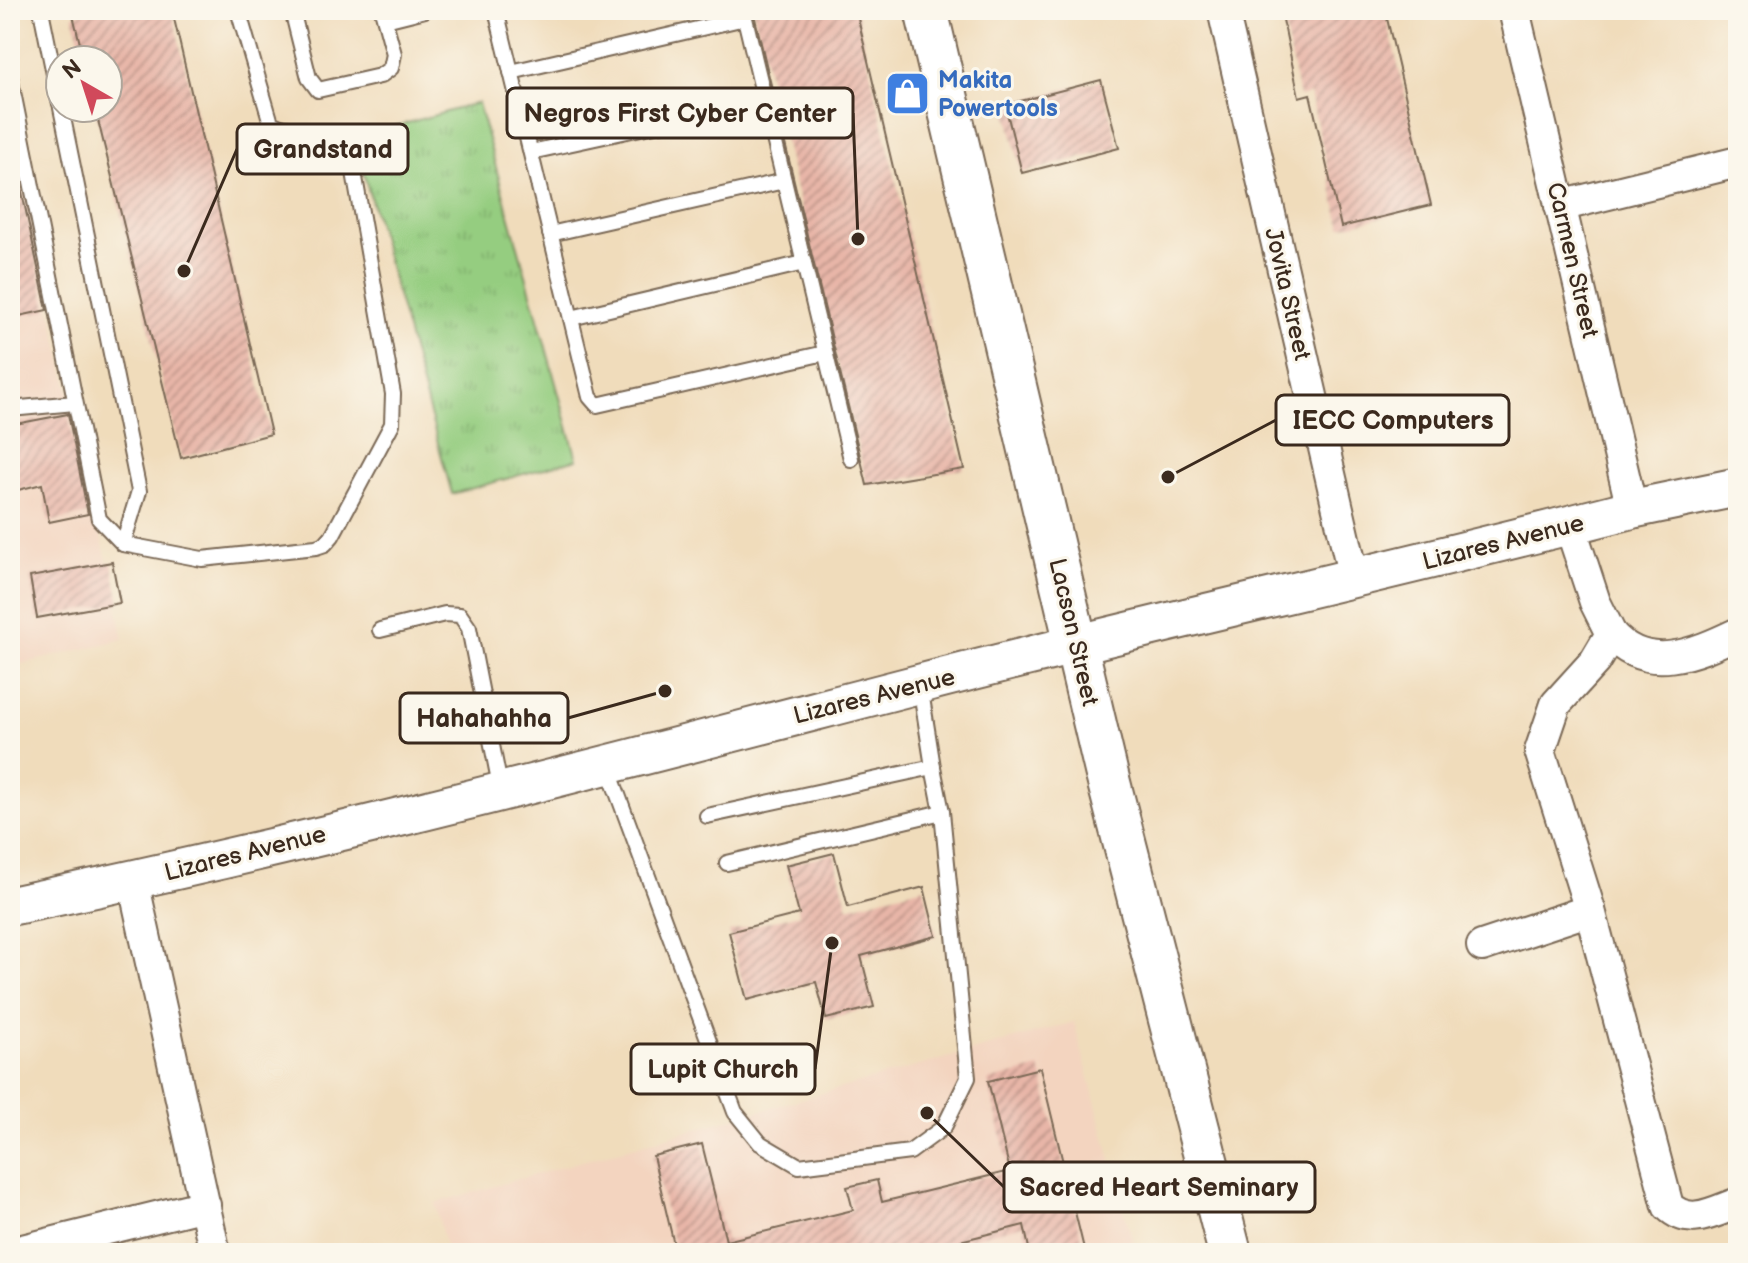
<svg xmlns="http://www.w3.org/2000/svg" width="1748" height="1263" font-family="'Balsamiq Sans',sans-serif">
	<defs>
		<pattern id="grass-tufts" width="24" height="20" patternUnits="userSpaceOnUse" patternTransform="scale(2)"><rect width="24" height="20" fill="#95cd80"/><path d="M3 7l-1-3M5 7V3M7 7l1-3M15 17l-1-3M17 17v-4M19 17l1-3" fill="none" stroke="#81b06e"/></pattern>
		<pattern id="building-hatch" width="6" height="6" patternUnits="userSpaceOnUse" patternTransform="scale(2)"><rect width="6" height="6" fill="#e8b6a8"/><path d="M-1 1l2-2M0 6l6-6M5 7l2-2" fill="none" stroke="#bd9488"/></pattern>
	</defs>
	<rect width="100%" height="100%" fill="#fbf7ec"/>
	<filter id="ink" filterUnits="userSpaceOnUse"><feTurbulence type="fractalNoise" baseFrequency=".0125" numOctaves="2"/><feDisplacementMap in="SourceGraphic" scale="16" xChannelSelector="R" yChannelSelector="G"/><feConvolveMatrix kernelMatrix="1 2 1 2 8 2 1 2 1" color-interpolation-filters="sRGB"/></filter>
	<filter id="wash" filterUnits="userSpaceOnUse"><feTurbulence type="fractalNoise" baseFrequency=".006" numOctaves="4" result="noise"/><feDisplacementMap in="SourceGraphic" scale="32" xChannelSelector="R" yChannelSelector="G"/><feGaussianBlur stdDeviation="1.8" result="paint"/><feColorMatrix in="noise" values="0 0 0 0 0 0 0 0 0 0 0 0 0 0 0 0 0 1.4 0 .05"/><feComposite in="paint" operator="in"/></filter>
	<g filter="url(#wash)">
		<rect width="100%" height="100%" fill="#f0dcbb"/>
		<g fill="#f3d4bf">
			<polygon points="10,125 124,639 10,667"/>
			<polygon points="1074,1022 1132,1239 1132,1253 447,1253 435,1203"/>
		</g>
		<polygon fill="url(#grass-tufts)" stroke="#687c4f" stroke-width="2" points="478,103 577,459 452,494 354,138"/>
		<g id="blocks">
			<g fill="url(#building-hatch)">
				<polygon points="91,10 172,10 271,434 181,458 95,108 108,108 108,60 84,60 73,15"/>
				<polygon points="753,10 856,10 964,469 867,485"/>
				<polygon points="1281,10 1385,10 1431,205 1341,227 1310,94 1299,97"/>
				<polygon points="1101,80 1119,148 1022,173 1005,105"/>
				<polygon points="10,136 47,310 10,318"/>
				<polygon points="68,414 88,514 49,522 42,484 10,492 10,425"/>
				<polygon points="112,562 120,603 37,618 30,577"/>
				<polygon points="834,853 848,907 924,887 936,936 861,956 874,1007 826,1019 816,982 747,1000 729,932 799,914 786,865"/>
				<polygon points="1040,1068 1085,1253 1030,1253 1024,1225 912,1253 676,1253 653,1156 702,1144 726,1241 853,1210 847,1187 877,1180 882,1202 1010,1171 988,1081"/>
			</g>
		</g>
	</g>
	<g filter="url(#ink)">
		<use href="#blocks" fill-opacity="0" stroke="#7a6855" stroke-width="2"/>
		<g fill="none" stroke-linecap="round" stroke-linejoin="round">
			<defs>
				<g id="service">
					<polyline points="41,10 60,104"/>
					<polyline points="292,10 309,78 318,90 380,76 391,68 394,54 382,10"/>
					<polyline points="496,10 590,397 597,405 825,353"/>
					<polyline points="743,10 851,459"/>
					<polyline points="385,20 425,10"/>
					<polyline points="511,72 745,18"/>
					<path d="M10 77 99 519 123 544 202 559 316 547 325 544 332 536 392 424 393 394 351 155C328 121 302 139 271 123L238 10"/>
					<polyline points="61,108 139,491 123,544"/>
					<polyline points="531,152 765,101"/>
					<polyline points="550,234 784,181"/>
					<polyline points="571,318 804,263"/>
					<polyline points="10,409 75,403"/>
					<polyline points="380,630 445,614 460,615 469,628 501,791"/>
					<polyline points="608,768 735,1112 760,1143 799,1166 910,1152 944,1127 968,1078 942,812"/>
					<polyline points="707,816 933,767 920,685"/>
					<polyline points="727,863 942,812 933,767"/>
				</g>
				<g id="minor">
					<polyline points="1223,10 1354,578"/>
					<polyline points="1514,10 1632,509"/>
					<polyline points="1560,206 1738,162"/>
					<path d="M1570 526 1595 602 1611 634 1595 661 1556 704 1540 751 1590 910 1668 1206C1690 1227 1713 1212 1738 1203"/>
					<path d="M1611 634C1647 675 1696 653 1736 634"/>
					<polyline points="133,881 215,1253"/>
					<polyline points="1482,946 1590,910"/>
					<polyline points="10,1253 205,1205"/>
				</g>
				<path id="tertiary" d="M10 906C314 843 614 763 915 685 1153 623 1394 571 1632 509L1738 487"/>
				<polyline id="secondary" points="926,10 1106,771 1230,1253"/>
			</defs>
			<use href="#service" stroke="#7a6855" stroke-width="18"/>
			<use href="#minor" stroke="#7a6855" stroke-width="34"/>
			<use href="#tertiary" stroke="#7a6855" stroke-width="42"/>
			<use href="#secondary" stroke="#7a6855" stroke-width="46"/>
			<use href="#service" stroke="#fff" stroke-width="14"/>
			<use href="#minor" stroke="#fff" stroke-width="30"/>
			<use href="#tertiary" stroke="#fff" stroke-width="38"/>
			<use href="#secondary" stroke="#fff" stroke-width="42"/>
		</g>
	</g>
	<defs>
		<symbol id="shop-square" viewBox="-11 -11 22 22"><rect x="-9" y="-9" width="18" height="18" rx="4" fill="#3f7fe0" stroke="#fbf7ec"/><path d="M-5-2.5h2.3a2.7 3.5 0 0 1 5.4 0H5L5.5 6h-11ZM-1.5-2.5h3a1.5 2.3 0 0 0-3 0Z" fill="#fff"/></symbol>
	</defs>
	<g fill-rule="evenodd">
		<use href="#shop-square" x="882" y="68" width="51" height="51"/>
	</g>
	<g text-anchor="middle" stroke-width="6" stroke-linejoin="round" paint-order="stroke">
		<g font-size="24" font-weight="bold" fill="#366cbe" stroke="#fbf7ec" text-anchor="start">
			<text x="938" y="88">Makita<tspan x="938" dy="28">Powertools</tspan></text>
		</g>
		<g font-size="24" fill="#3b2a1e" stroke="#fbf7ec">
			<text transform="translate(1573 260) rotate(77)" y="8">Carmen Street</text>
			<text transform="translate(1288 294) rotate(77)" y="8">Jovita Street</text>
			<text transform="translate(1503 542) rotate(-14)" y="8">Lizares Avenue</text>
			<text transform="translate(1074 632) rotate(77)" y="8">Lacson Street</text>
			<text transform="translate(874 696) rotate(-14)" y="8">Lizares Avenue</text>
			<text transform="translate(245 853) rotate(-14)" y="8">Lizares Avenue</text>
		</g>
	</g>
	<path fill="none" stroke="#3b2a1e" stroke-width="3" d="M858 239L853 113M184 271L237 149M1168 477L1276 420M665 691L568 718M832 943L815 1069M927 1113L1004 1187"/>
	<g fill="#3b2a1e" stroke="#fbf7ec" stroke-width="3">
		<circle cx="858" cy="239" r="8"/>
		<circle cx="184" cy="271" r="8"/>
		<circle cx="1168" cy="477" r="8"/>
		<circle cx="665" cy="691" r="8"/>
		<circle cx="832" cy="943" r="8"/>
		<circle cx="927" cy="1113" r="8"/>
	</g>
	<g fill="#fbf7ec" stroke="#3b2a1e" stroke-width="3">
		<rect x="507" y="88" width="346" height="50" rx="8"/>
		<rect x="237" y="124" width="171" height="50" rx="8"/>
		<rect x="1276" y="395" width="233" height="50" rx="8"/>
		<rect x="400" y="693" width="168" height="50" rx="8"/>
		<rect x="631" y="1044" width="184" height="50" rx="8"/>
		<rect x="1004" y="1162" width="311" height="50" rx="8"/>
	</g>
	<g font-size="26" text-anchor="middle" font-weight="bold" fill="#3b2a1e">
		<text x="680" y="122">Negros First Cyber Center</text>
		<text x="323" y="158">Grandstand</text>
		<text x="1393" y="429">IECC Computers</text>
		<text x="484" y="727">Hahahahha</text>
		<text x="723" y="1078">Lupit Church</text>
		<text x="1159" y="1196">Sacred Heart Seminary</text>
	</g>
	<rect width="1748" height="1263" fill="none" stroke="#fbf7ec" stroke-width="40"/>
	<g transform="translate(84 84) rotate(321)"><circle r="38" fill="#fbf7ec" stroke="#aea59a" stroke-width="2"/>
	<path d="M0-6L14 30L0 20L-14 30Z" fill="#d1495b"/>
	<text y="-12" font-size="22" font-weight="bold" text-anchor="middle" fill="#3b2a1e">N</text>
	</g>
</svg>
